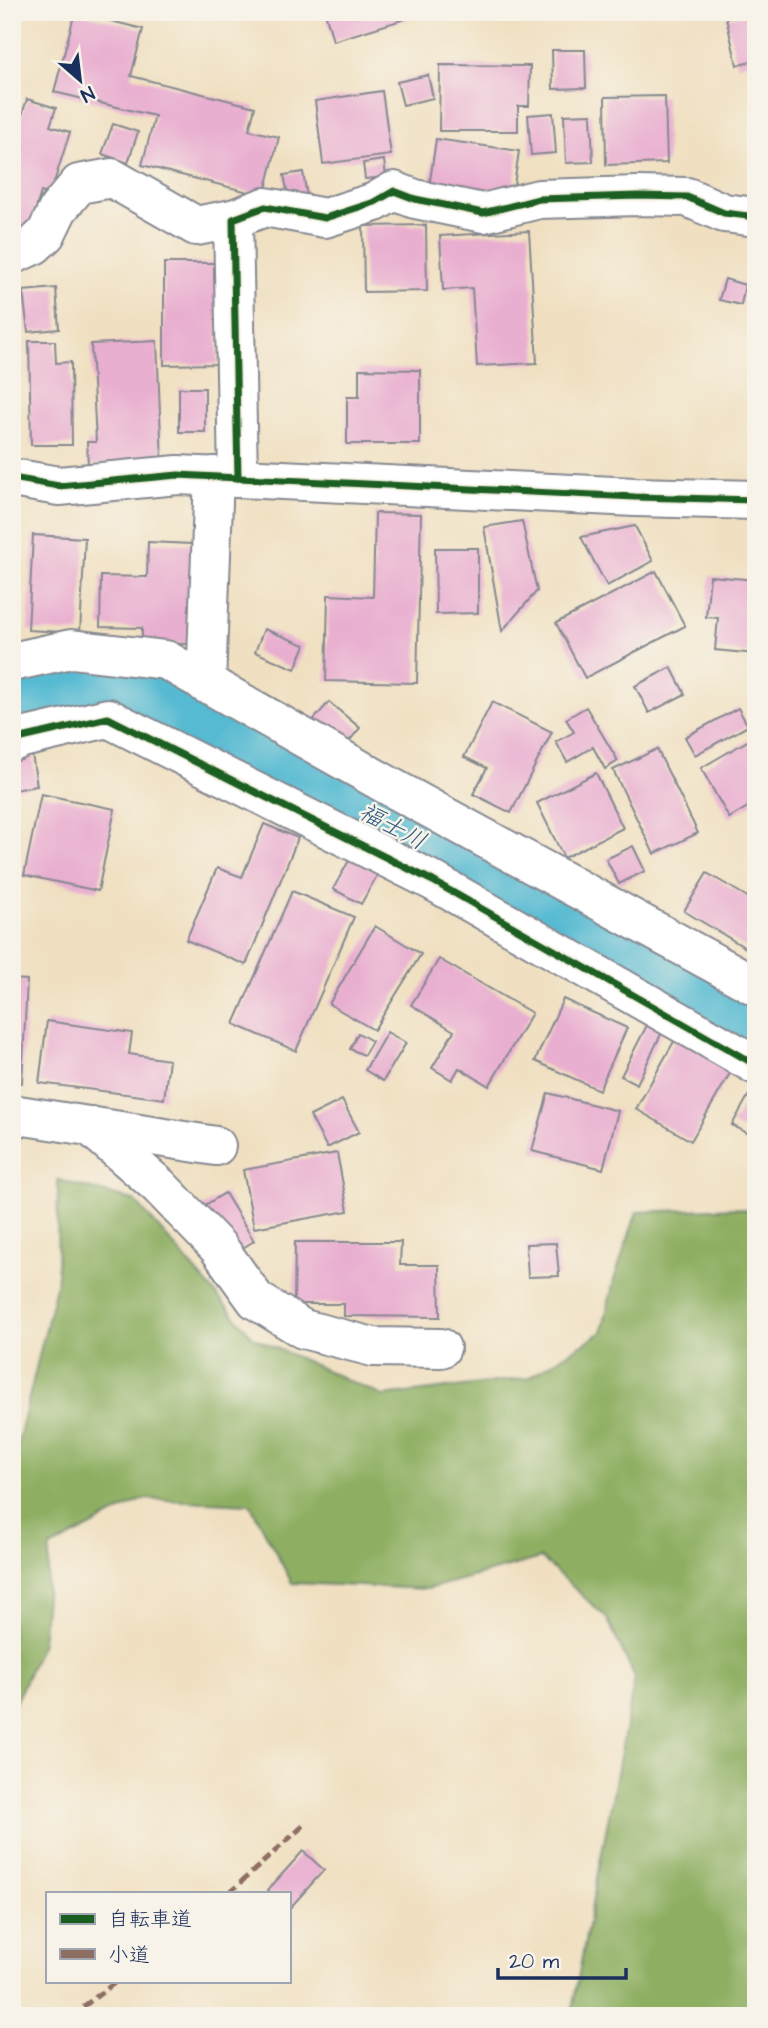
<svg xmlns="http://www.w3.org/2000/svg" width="768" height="2028" font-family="'Architects Daughter','Klee One',sans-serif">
	<rect width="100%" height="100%" fill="#f7f3e8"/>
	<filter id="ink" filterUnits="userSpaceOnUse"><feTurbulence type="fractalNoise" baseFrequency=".0143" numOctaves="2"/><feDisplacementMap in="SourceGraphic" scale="14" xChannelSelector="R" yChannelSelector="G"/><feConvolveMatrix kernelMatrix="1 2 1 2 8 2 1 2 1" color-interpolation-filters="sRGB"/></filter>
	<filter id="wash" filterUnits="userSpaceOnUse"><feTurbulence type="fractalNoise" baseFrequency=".00686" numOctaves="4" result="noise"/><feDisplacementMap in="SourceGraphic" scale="28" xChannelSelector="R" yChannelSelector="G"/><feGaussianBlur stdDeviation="1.57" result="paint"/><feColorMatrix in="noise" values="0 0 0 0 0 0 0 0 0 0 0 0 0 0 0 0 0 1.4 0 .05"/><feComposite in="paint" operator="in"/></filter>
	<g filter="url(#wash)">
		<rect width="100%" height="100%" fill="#f0e0c1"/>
		<polygon fill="#8eaf62" stroke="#546f60" stroke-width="2" points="58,1180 135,1201 254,1338 383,1396 528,1378 602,1332 614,1280 637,1212 737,1208 756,1212 756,2016 575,2016 572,2010 635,1678 607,1618 541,1558 427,1589 292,1583 250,1504 143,1499 50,1548 42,1643 12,1710 12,1456 18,1443 57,1282"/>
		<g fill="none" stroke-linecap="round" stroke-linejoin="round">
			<polyline stroke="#54bad2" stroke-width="77" points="12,695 84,687 164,695 265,757 515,891 672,981 695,999 756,1031"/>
		</g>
		<g id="blocks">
			<g fill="#e9afd0">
				<polygon points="75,12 143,29 131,76 255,107 249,130 279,137 264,196 142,165 155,116 54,92"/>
				<polygon points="325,12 421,12 422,14 333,41"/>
				<polygon points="756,12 756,61 737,65 726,18"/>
				<polygon points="552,50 585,50 586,88 553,89"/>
				<polygon points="440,65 530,66 529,106 518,106 518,131 439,131"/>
				<polygon points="428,75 433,98 403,105 397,82"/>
				<polygon points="382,91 391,155 323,164 315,101"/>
				<polygon points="665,96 667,163 606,165 605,97"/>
				<polygon points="27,99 56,108 50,126 70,132 50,195 41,192 26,240 12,240 12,147"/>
				<polygon points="553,113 556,153 531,155 528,115"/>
				<polygon points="591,114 593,162 566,163 564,115"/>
				<polygon points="113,124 138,132 128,163 102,154"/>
				<polygon points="436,139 519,151 512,199 429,188"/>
				<polygon points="384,160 386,177 365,179 363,163"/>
				<polygon points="303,172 307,197 289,200 284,175"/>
				<polygon points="426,225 427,291 364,292 363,226"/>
				<polygon points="529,231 537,363 477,366 472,288 443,290 440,236"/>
				<polygon points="164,263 218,263 218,364 164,365"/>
				<polygon points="725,279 745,285 741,305 719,300"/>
				<polygon points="56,288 59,329 28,332 23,291"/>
				<polygon points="29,341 55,341 56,363 71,362 72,445 31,445"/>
				<polygon points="157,341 162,462 88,465 87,442 96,442 91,344"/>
				<polygon points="359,369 420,370 420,444 347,444 347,397 359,397"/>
				<rect x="179" y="388" width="26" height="44"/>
				<polygon points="375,513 421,514 417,683 326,681 328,595 373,597"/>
				<polygon points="522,521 537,591 502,631 484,527"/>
				<polygon points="635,526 653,561 607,586 581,537"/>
				<polygon points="33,535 85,538 80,633 28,630"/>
				<polygon points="148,542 192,544 188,644 142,643 142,628 100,627 101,576 147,577"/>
				<polygon points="435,548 478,548 478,613 436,614"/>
				<polygon points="656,571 685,626 585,678 556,623"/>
				<polygon points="710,576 756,580 756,654 715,650 718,618 706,617"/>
				<polygon points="264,629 305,645 295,669 255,652"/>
				<polygon points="671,667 685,694 649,713 635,686"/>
				<polygon points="329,702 360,728 342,750 310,724"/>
				<polygon points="492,702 552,732 511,813 473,794 487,768 464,757"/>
				<polygon points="586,707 618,761 605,769 593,747 567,762 556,742 574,732 566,719"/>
				<polygon points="738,708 748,726 695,755 685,737"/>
				<polygon points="756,736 756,802 729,818 701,768"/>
				<polygon points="31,748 37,786 14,790 12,752"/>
				<polygon points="657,749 698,833 654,854 613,770"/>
				<polygon points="596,773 623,828 564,858 537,803"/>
				<polygon points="41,794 115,809 98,891 24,875"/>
				<polygon points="264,824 298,838 246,965 186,940 217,868 242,877"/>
				<polygon points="633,846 645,871 619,884 606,859"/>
				<polygon points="351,857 379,872 361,904 333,889"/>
				<polygon points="707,873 756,902 756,942 751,951 684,911"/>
				<polygon points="292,891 354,917 296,1051 234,1024"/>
				<polygon points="375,926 421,954 374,1030 329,1004"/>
				<polygon points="439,959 532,1013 489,1086 459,1068 452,1080 432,1068 454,1031 411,1005"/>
				<polygon points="12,979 27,980 22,1083 12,1082"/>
				<polygon points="563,999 627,1028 599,1090 535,1061"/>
				<polygon points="47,1021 132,1033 129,1054 169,1060 164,1099 39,1083"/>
				<polygon points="649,1021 664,1028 637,1084 621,1076"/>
				<polygon points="387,1032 406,1043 383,1081 365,1070"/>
				<polygon points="358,1033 372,1041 364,1055 350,1049"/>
				<polygon points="677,1036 733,1068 691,1141 636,1109"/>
				<polygon points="756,1082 756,1138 732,1125"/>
				<polygon points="548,1093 618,1111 603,1169 532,1151"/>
				<polygon points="342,1100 359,1132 327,1148 310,1116"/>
				<polygon points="337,1153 348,1211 254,1228 243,1170"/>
				<polygon points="225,1193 254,1241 231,1255 202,1207"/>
				<polygon points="295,1242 401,1242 400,1265 439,1265 440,1317 344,1316 344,1304 294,1304"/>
				<polygon points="556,1243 559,1276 528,1277 526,1244"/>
				<polygon points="303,1851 324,1870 289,1909 289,1893 269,1893 267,1891"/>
			</g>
		</g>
	</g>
	<g filter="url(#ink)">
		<use href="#blocks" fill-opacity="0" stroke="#868890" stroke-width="2"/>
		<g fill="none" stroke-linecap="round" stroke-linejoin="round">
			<defs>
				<g id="minor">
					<polyline points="12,255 34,245 46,234 58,209 79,184 112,178 196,226 233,219"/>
					<polyline points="12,478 59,486 178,475 635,497 756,500"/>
					<polyline points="238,478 233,219 265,207 325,218 375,202 394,191 415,199 483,213 539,199 638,196 687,197 724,213 756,217"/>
					<polyline points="12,662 71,649 166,660 389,786 756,986"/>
					<polyline points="206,684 214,476"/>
					<polyline points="12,742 22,738 108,718 433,881 756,1065"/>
					<polyline points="12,1114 216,1146"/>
					<polyline points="90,1126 159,1186 218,1247 256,1300 303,1329 373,1347 441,1348"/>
				</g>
			</defs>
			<use href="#minor" stroke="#868890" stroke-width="42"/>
			<use href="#minor" stroke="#fff" stroke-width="38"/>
			<g stroke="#8d6e63" stroke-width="5" stroke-dasharray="10 5" stroke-linecap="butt">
				<polyline points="229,1893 304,1825"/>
				<polyline points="71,2016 117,1981"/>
			</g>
			<defs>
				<g id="cycleway">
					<polyline points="12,478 59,486 178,475 635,497 756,500"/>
					<polyline points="238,478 233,219 265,207 325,218 375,202 394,191 415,199 483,213 539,199 638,196 687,197 724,213 756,217"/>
					<polyline points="12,742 22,738 108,718 433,881 756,1065"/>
				</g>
			</defs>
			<use href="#cycleway" stroke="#f7f3e8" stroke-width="11"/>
			<use href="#cycleway" stroke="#1b5e20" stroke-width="7"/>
		</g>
	</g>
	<g text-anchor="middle" stroke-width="5" stroke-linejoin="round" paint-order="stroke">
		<g font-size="24" font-style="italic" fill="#2c5981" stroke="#f7f3e8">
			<text transform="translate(393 826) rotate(28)" y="8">福士川</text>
		</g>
	</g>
	<rect width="768" height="2028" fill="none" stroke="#f7f3e8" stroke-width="42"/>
	<rect x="46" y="1892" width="245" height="91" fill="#f7f3e8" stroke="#9fa5b1" stroke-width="2"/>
	<rect x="60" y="1914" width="35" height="10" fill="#1b5e20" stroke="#9fa5b1" stroke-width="2"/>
	<text x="108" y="1926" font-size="21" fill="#1b2f5e">自転車道</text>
	<rect x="60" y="1949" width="35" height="10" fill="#8d6e63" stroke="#9fa5b1" stroke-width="2"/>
	<text x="108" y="1962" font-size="21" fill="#1b2f5e">小道</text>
	<g transform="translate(80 80) rotate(152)" stroke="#f7f3e8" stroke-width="5" paint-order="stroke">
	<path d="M0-5L12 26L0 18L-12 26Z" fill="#1b2f5e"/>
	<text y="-10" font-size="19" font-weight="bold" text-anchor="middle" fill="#1b2f5e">N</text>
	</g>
	<path d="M498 1968v10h128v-10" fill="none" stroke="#1b2f5e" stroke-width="3.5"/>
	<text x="509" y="1968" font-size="21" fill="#1b2f5e" stroke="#f7f3e8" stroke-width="5" paint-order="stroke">20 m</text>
</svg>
